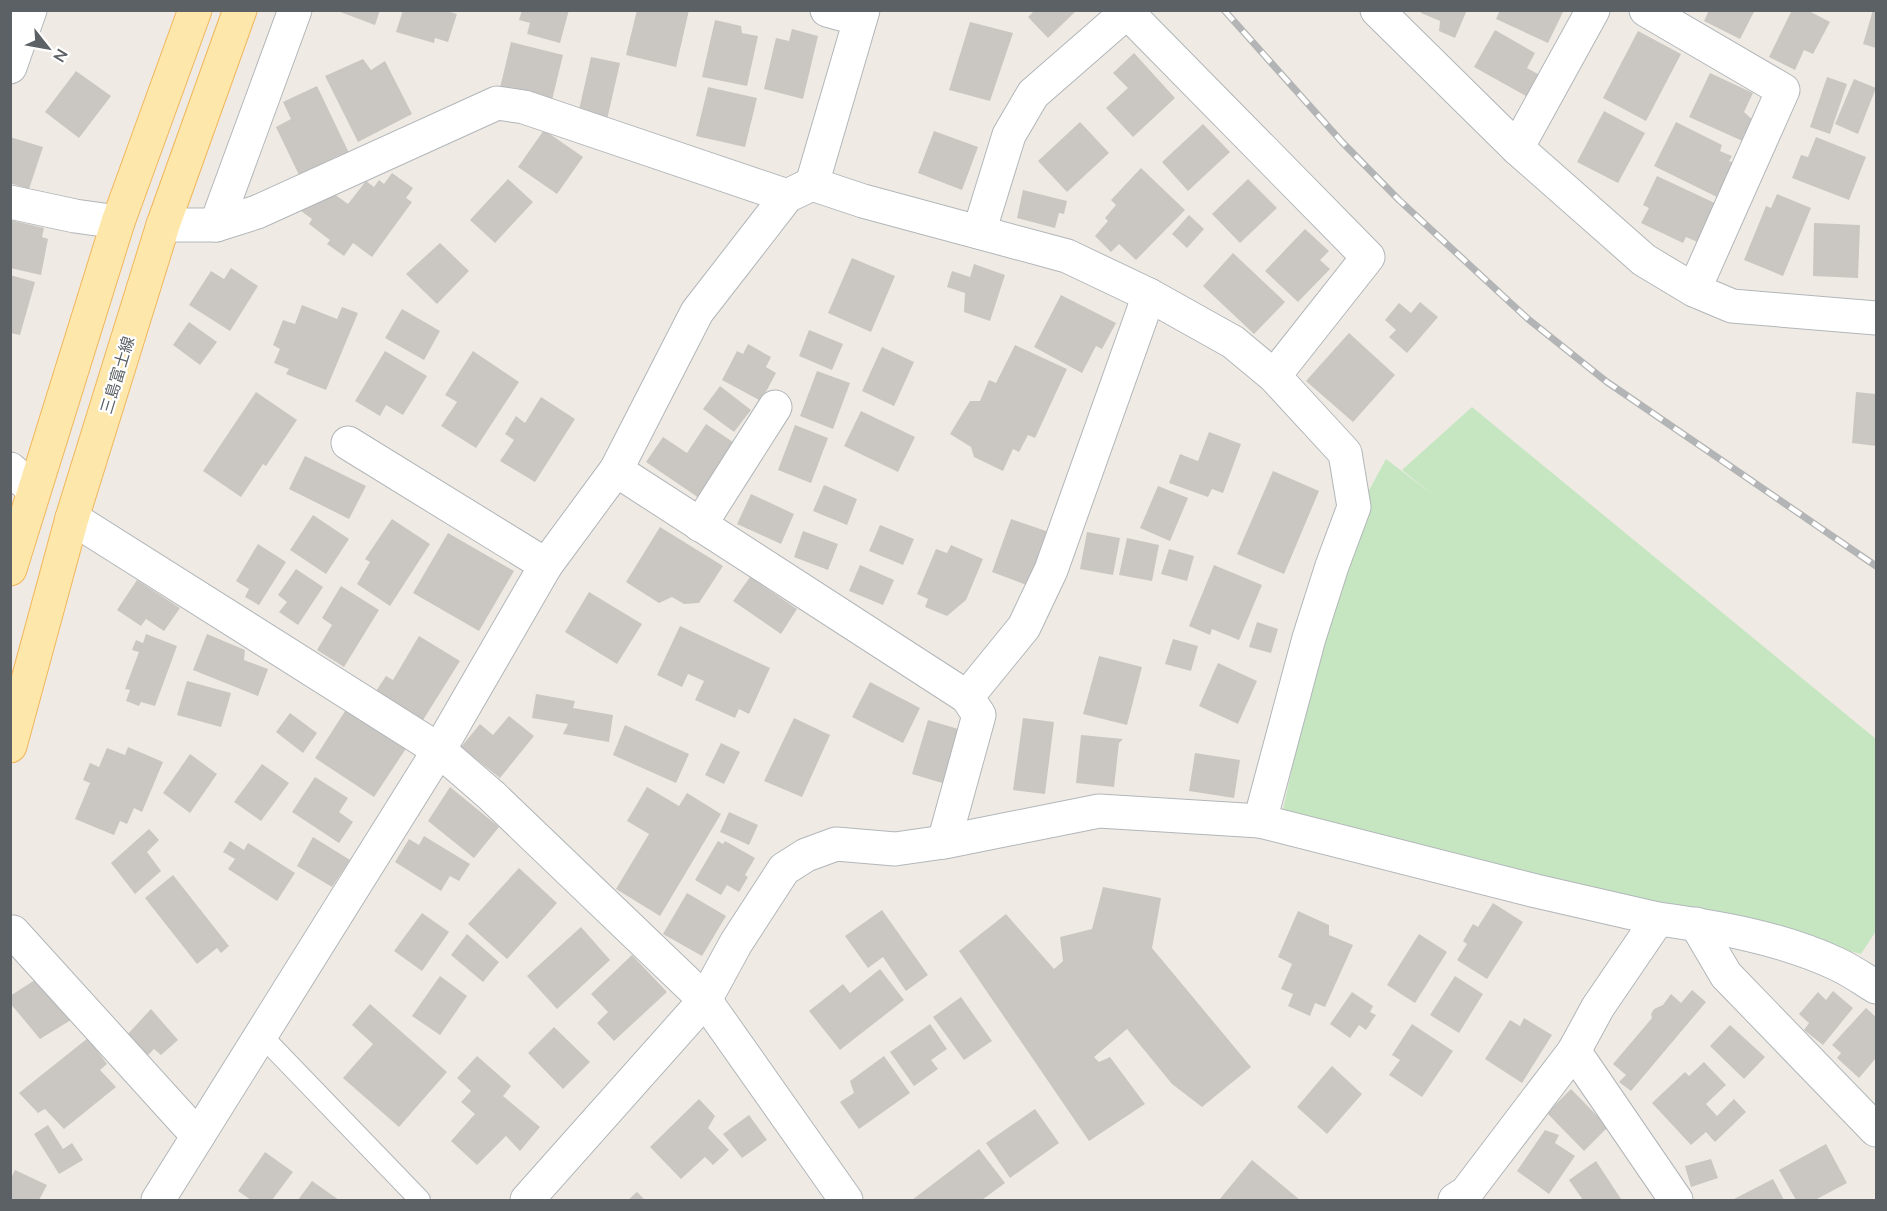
<svg xmlns="http://www.w3.org/2000/svg" width="1887" height="1211" font-family="'Nunito Sans','Noto Sans JP',sans-serif">
	<rect width="100%" height="100%" fill="#efebe4"/>
	<polygon fill="#c5e6c1" points="1472,407 1876,739 1876,931 1861,954 1282,814 1342,540 1386,459 1433,495 1402,470"/>
	<g fill="#cac6c1">
		<polygon points="335,10 380,10 375,25"/>
		<polygon points="403,10 443,10 457,14 448,42 435,38 434,43 396,32"/>
		<polygon points="522,10 569,10 560,43 527,34 530,23 519,20"/>
		<polygon points="637,10 689,10 676,67 626,55"/>
		<polygon points="1035,10 1077,10 1048,38 1028,17"/>
		<polygon points="1422,10 1467,10 1455,38 1439,31 1440,21 1421,13"/>
		<polygon points="1500,10 1564,10 1548,43 1496,19"/>
		<polygon points="1709,10 1755,10 1740,39 1704,21"/>
		<polygon points="1792,10 1807,10 1830,22 1813,54 1804,50 1795,70 1769,57"/>
		<polygon points="1873,10 1876,10 1876,48 1863,44"/>
		<polygon points="715,20 741,26 742,33 758,36 747,86 702,77"/>
		<polygon points="970,22 1013,33 990,101 949,90"/>
		<polygon points="792,29 818,36 803,99 764,89 776,38 789,41"/>
		<polygon points="1495,30 1535,53 1527,68 1545,78 1533,100 1474,67"/>
		<polygon points="1638,31 1681,54 1646,121 1603,98"/>
		<polygon points="511,42 563,55 552,100 499,92"/>
		<polygon points="1134,53 1175,98 1133,137 1106,108 1128,88 1113,73"/>
		<polygon points="591,57 620,63 606,124 579,110"/>
		<polygon points="363,59 371,70 385,61 412,114 358,142 325,76"/>
		<polygon points="76,71 111,96 79,138 45,112"/>
		<polygon points="1710,73 1753,93 1744,112 1756,123 1747,143 1689,117"/>
		<polygon points="1827,77 1847,84 1830,134 1810,127"/>
		<polygon points="1854,79 1876,88 1858,134 1835,124"/>
		<polygon points="317,86 350,155 340,155 299,175 276,127 291,119 283,102"/>
		<polygon points="708,87 757,98 745,147 696,136"/>
		<polygon points="1604,111 1645,133 1618,183 1577,162"/>
		<polygon points="1080,122 1109,153 1067,192 1038,161"/>
		<polygon points="1676,122 1722,145 1720,151 1732,156 1729,161 1734,163 1717,197 1654,166"/>
		<polygon points="1203,124 1230,152 1188,191 1162,162"/>
		<polygon points="544,130 583,157 557,194 518,167"/>
		<polygon points="934,131 978,147 962,190 918,173"/>
		<polygon points="10,137 43,147 29,189 10,183"/>
		<polygon points="1816,137 1866,157 1849,200 1792,178 1801,155 1808,157"/>
		<polygon points="1141,168 1185,210 1136,260 1119,244 1111,252 1095,236 1108,221 1105,218 1116,205 1111,200"/>
		<polygon points="392,173 413,188 406,198 412,202 372,257 353,243 344,256 327,244 330,240 309,224 312,219 297,208 330,191 348,204 366,181 374,187 379,180 384,184"/>
		<polygon points="1657,176 1719,205 1702,244 1686,237 1683,243 1641,223 1649,208 1643,205"/>
		<polygon points="508,179 533,202 495,243 470,220"/>
		<polygon points="1248,179 1277,208 1240,243 1212,214"/>
		<polygon points="1023,190 1067,201 1064,214 1059,213 1055,228 1017,218"/>
		<polygon points="1777,194 1811,208 1783,276 1744,260 1766,206 1771,208"/>
		<polygon points="1189,215 1204,229 1187,248 1172,234"/>
		<polygon points="10,220 44,228 42,237 48,239 41,275 10,268"/>
		<polygon points="1814,223 1860,225 1858,278 1813,276"/>
		<polygon points="1305,229 1329,251 1320,260 1330,269 1298,302 1265,271"/>
		<polygon points="440,243 469,271 437,304 406,274"/>
		<polygon points="1233,253 1285,302 1254,334 1203,286"/>
		<polygon points="852,258 895,276 871,332 828,313"/>
		<polygon points="974,264 1005,275 990,321 964,312 965,293 947,287 952,271 970,277"/>
		<polygon points="231,268 258,286 230,331 189,305 211,271 224,279"/>
		<polygon points="10,275 35,282 20,335 10,333"/>
		<polygon points="1061,295 1116,323 1102,349 1096,346 1082,373 1034,347"/>
		<polygon points="1420,302 1438,317 1407,353 1389,337 1396,330 1385,320 1399,303 1411,313"/>
		<polygon points="302,305 337,319 342,307 358,313 326,390 286,374 289,369 274,363 280,349 273,345 283,320 295,324"/>
		<polygon points="402,309 440,331 424,360 385,338"/>
		<polygon points="189,322 217,342 200,365 173,345"/>
		<polygon points="809,330 843,344 832,370 799,356"/>
		<polygon points="1349,333 1395,375 1353,422 1306,381"/>
		<polygon points="748,344 771,357 766,367 776,373 761,401 722,380 737,351 743,354"/>
		<polygon points="1015,345 1067,369 1035,438 1028,435 1019,452 1013,449 1003,471 974,457 971,447 950,434 970,401 980,401 989,380 996,383"/>
		<polygon points="882,347 914,362 894,406 862,391"/>
		<polygon points="385,351 427,376 403,415 386,405 380,416 355,401"/>
		<polygon points="473,351 519,382 476,448 441,426 457,402 445,395"/>
		<polygon points="817,371 850,383 833,429 800,416"/>
		<polygon points="720,386 751,410 734,432 703,409"/>
		<polygon points="256,392 297,420 266,466 263,464 241,497 203,471"/>
		<polygon points="1856,392 1876,394 1876,446 1852,443"/>
		<polygon points="541,397 575,419 535,482 500,461 514,440 505,434 516,416 525,423"/>
		<polygon points="861,411 915,437 898,472 844,446"/>
		<polygon points="706,424 739,446 702,500 646,462 663,437 687,453"/>
		<polygon points="795,425 828,438 811,483 778,470"/>
		<polygon points="1209,432 1241,444 1223,493 1212,489 1208,497 1169,483 1180,454 1198,461"/>
		<polygon points="305,456 366,486 349,519 289,489"/>
		<polygon points="1273,471 1319,491 1284,574 1237,554"/>
		<polygon points="824,485 857,499 847,525 813,511"/>
		<polygon points="1158,486 1188,498 1170,541 1140,528"/>
		<polygon points="751,494 794,514 781,544 737,524"/>
		<polygon points="313,515 349,539 326,574 290,550"/>
		<polygon points="392,519 430,544 390,606 357,584 370,562 365,559"/>
		<polygon points="1011,519 1049,532 1029,586 992,572"/>
		<polygon points="880,525 914,539 903,565 869,551"/>
		<polygon points="660,527 723,566 699,603 684,604 672,597 659,603 626,582"/>
		<polygon points="803,531 838,544 828,570 794,557"/>
		<polygon points="1087,532 1120,538 1113,575 1080,569"/>
		<polygon points="448,533 514,571 479,631 413,593"/>
		<polygon points="1127,538 1159,545 1152,581 1119,575"/>
		<polygon points="258,544 286,562 259,605 245,597 249,589 236,581"/>
		<polygon points="951,545 983,559 966,600 947,616 925,607 928,599 917,594 936,549 947,553"/>
		<polygon points="1169,549 1194,556 1187,581 1161,574"/>
		<polygon points="860,565 894,580 883,605 849,591"/>
		<polygon points="1214,565 1262,585 1239,640 1212,629 1210,635 1189,626"/>
		<polygon points="296,569 323,587 298,625 279,612 287,602 278,595"/>
		<polygon points="750,577 797,609 781,634 733,601"/>
		<polygon points="137,580 180,608 164,631 146,619 141,626 117,610"/>
		<polygon points="341,586 379,610 344,667 317,650 332,625 322,618"/>
		<polygon points="589,592 642,624 617,664 565,632"/>
		<polygon points="1257,622 1278,629 1271,653 1249,647"/>
		<polygon points="680,626 770,668 749,714 739,709 735,718 695,700 704,681 688,674 682,687 657,675"/>
		<polygon points="146,634 177,646 155,706 141,702 139,706 126,701 130,690 125,689 139,652 132,650 136,640 143,643"/>
		<polygon points="207,634 245,650 244,660 268,669 258,696 193,670"/>
		<polygon points="419,636 460,661 423,720 376,691 386,676 393,680"/>
		<polygon points="1173,639 1198,646 1191,671 1165,664"/>
		<polygon points="1099,656 1142,667 1127,725 1083,714"/>
		<polygon points="1218,663 1257,681 1238,724 1199,706"/>
		<polygon points="187,681 231,693 221,727 177,715"/>
		<polygon points="870,682 920,708 903,743 852,717"/>
		<polygon points="536,694 575,701 573,708 613,715 609,742 563,734 568,724 532,718"/>
		<polygon points="347,708 407,747 374,797 315,758"/>
		<polygon points="290,713 317,733 303,753 276,732"/>
		<polygon points="509,716 534,736 500,778 461,747 480,724 493,735"/>
		<polygon points="794,718 830,735 802,797 764,781"/>
		<polygon points="1023,718 1054,722 1045,794 1013,790"/>
		<polygon points="928,720 965,731 949,785 912,774"/>
		<polygon points="625,725 689,754 676,783 613,755"/>
		<polygon points="1081,735 1123,739 1119,743 1114,787 1076,783"/>
		<polygon points="721,743 740,752 724,784 705,775"/>
		<polygon points="128,747 163,762 142,812 134,808 127,824 120,821 114,835 75,819 90,783 83,780 90,763 99,767 107,748 125,755"/>
		<polygon points="1195,753 1240,760 1234,798 1189,791"/>
		<polygon points="190,754 217,774 190,813 163,793"/>
		<polygon points="262,764 289,783 261,821 234,802"/>
		<polygon points="315,777 348,798 339,812 353,822 339,843 292,812"/>
		<polygon points="450,787 499,827 474,858 428,821"/>
		<polygon points="647,787 679,806 687,793 721,814 660,916 616,889 649,834 627,821"/>
		<polygon points="729,812 758,825 749,845 720,832"/>
		<polygon points="149,829 159,840 147,852 161,871 135,894 111,863"/>
		<polygon points="424,836 470,864 459,881 450,876 441,891 395,862 409,839 419,845"/>
		<polygon points="313,837 350,860 332,887 297,866"/>
		<polygon points="230,841 244,850 248,843 295,873 277,901 228,869 235,859 223,852"/>
		<polygon points="718,841 723,844 725,841 755,858 745,875 748,877 739,892 727,885 721,895 695,880"/>
		<polygon points="519,868 557,903 507,959 468,924"/>
		<polygon points="173,875 229,946 221,953 217,948 197,964 145,898"/>
		<polygon points="1103,887 1161,898 1152,948 1251,1067 1202,1107 1172,1084 1127,1029 1094,1057 1099,1062 1110,1057 1145,1104 1089,1141 959,951 1006,914 1054,969 1063,961 1060,937 1092,929"/>
		<polygon points="687,893 726,916 702,956 663,934"/>
		<polygon points="1493,903 1523,922 1487,979 1457,960 1467,944 1463,941 1473,924 1478,927"/>
		<polygon points="882,910 928,975 906,991 883,957 868,968 845,936"/>
		<polygon points="1298,911 1329,925 1329,935 1353,945 1325,1007 1315,1003 1310,1016 1288,1006 1293,994 1281,989 1292,964 1278,957"/>
		<polygon points="422,913 449,932 422,971 394,951"/>
		<polygon points="581,927 610,960 557,1009 527,976"/>
		<polygon points="467,934 499,962 483,982 451,955"/>
		<polygon points="1419,934 1447,952 1415,1003 1387,985"/>
		<polygon points="632,955 667,992 614,1041 597,1023 608,1012 591,994"/>
		<polygon points="880,969 904,1000 840,1050 809,1011 843,984 850,993"/>
		<polygon points="440,976 467,996 440,1035 412,1016"/>
		<polygon points="1455,976 1483,994 1459,1033 1430,1015"/>
		<polygon points="35,980 71,1020 40,1039 10,1003 10,996"/>
		<polygon points="1692,990 1706,1002 1631,1091 1619,1082 1626,1075 1613,1064 1652,1018 1651,1014 1654,1009 1663,1005 1671,994 1681,1003"/>
		<polygon points="1833,991 1853,1008 1823,1045 1804,1030 1809,1023 1799,1014 1818,992 1826,1000"/>
		<polygon points="1352,992 1373,1006 1370,1012 1376,1015 1366,1030 1359,1025 1350,1038 1330,1024"/>
		<polygon points="961,997 992,1041 964,1060 933,1017"/>
		<polygon points="370,1004 447,1072 399,1127 343,1078 373,1044 352,1025"/>
		<polygon points="1866,1008 1876,1017 1876,1058 1859,1078 1837,1058 1841,1053 1832,1045"/>
		<polygon points="151,1009 178,1040 161,1055 154,1049 148,1055 127,1035"/>
		<polygon points="1524,1018 1552,1035 1522,1083 1485,1059 1510,1020 1520,1026"/>
		<polygon points="930,1024 947,1049 931,1060 938,1069 914,1086 890,1052"/>
		<polygon points="1412,1024 1453,1051 1422,1097 1389,1075 1400,1060 1392,1055"/>
		<polygon points="1730,1025 1765,1057 1744,1079 1710,1046"/>
		<polygon points="554,1027 590,1062 563,1089 528,1053"/>
		<polygon points="88,1038 107,1064 100,1070 116,1087 64,1129 45,1109 38,1113 19,1093"/>
		<polygon points="477,1056 511,1086 503,1096 540,1127 520,1151 506,1136 477,1165 451,1141 475,1114 461,1102 471,1091 457,1078"/>
		<polygon points="884,1056 910,1093 859,1129 840,1102 854,1093 850,1081"/>
		<polygon points="1704,1062 1726,1085 1706,1104 1717,1116 1734,1099 1746,1112 1715,1142 1706,1132 1691,1145 1652,1103 1685,1072 1689,1076"/>
		<polygon points="1332,1066 1362,1094 1327,1134 1297,1107"/>
		<polygon points="1571,1089 1608,1127 1584,1151 1547,1113"/>
		<polygon points="699,1099 715,1116 708,1128 729,1150 713,1165 705,1157 681,1179 650,1147"/>
		<polygon points="1035,1109 1059,1143 1010,1178 986,1143"/>
		<polygon points="749,1115 767,1140 742,1158 723,1134"/>
		<polygon points="48,1125 63,1149 72,1143 83,1160 59,1174 34,1134"/>
		<polygon points="1545,1130 1559,1135 1555,1143 1575,1156 1549,1194 1517,1171"/>
		<polygon points="1826,1144 1847,1183 1815,1200 1796,1200 1779,1170"/>
		<polygon points="979,1149 1005,1183 982,1200 912,1200"/>
		<polygon points="265,1152 293,1172 272,1200 251,1200 238,1191"/>
		<polygon points="1711,1159 1718,1178 1691,1187 1685,1166"/>
		<polygon points="1252,1160 1300,1200 1219,1200"/>
		<polygon points="1596,1161 1621,1199 1620,1200 1583,1200 1569,1180"/>
		<polygon points="15,1170 47,1185 39,1200 10,1200 10,1180"/>
		<polygon points="1773,1179 1784,1200 1735,1200 1734,1199"/>
		<polygon points="312,1181 339,1200 298,1200"/>
		<polygon points="637,1192 645,1200 628,1200"/>
	</g>
	<g fill="none" stroke-linecap="round" stroke-linejoin="round">
		<defs>
			<polyline id="lane" points="261,1035 420,1200"/>
			<g id="street">
				<polyline points="827,10 860,19"/>
				<polyline points="1377,10 1517,148 1644,260 1694,290 1732,306 1876,318"/>
				<polyline points="1646,10 1783,90 1694,290"/>
				<polyline points="10,67 30,10"/>
				<polyline points="1517,148 1593,10"/>
				<polyline points="812,184 863,10"/>
				<polyline points="10,202 75,216 118,222"/>
				<polyline points="163,225 216,225 257,212 497,103 524,107 787,196"/>
				<polyline points="216,225 295,10"/>
				<polyline points="979,232 1009,135 1033,94 1127,12 1368,257 1274,376"/>
				<polyline points="348,443 546,565"/>
				<polyline points="10,469 34,490"/>
				<polyline points="616,470 967,697 979,715 944,842"/>
				<polyline points="72,518 439,750 491,795 705,1000 846,1200"/>
				<polyline points="700,525 775,407"/>
				<polyline points="967,697 1024,627 1051,570 1149,295"/>
				<polyline points="1696,924 1726,975 1876,1130"/>
				<polyline points="13,932 198,1136"/>
				<polyline points="1574,1051 1676,1200"/>
				<polyline points="158,1200 439,750 546,565 616,470 697,312 787,196 812,184 863,201 1067,256 1149,295 1233,342 1274,376 1345,453 1354,507 1332,566 1309,638 1260,821"/>
				<polyline points="527,1200 705,1000 736,943 784,869 806,855 836,844 895,849 944,842 1099,811 1260,821 1536,891 1658,919 1598,1007 1574,1051 1466,1193 1455,1200"/>
			</g>
			<path id="secondary" d="M1658 919C1718 927 1781 938 1837 964 1850 970 1863 979 1876 987"/>
			<g id="primary">
				<polyline points="10,569 118,222 195,10"/>
				<polyline points="10,746 72,518 163,225 240,10"/>
			</g>
		</defs>
		<use href="#lane" stroke="#b2b6b9" stroke-width="22"/>
		<use href="#street" stroke="#b2b6b9" stroke-width="35"/>
		<use href="#secondary" stroke="#b3b8bc" stroke-width="35"/>
		<use href="#primary" stroke="#f1b65c" stroke-width="35"/>
		<use href="#lane" stroke="#fff" stroke-width="20"/>
		<use href="#street" stroke="#fff" stroke-width="33"/>
		<use href="#secondary" stroke="#fff" stroke-width="33"/>
		<use href="#primary" stroke="#fee7aa" stroke-width="33"/>
		<defs>
			<polyline id="rail" points="1224,10 1342,142 1399,200 1528,319 1607,382 1876,566"/>
		</defs>
		<use href="#rail" stroke="#b3b4b5" stroke-width="7"/>
		<use href="#rail" stroke="#fff" stroke-width="4.5" stroke-dasharray="14" stroke-linecap="butt"/>
	</g>
	<g text-anchor="middle" stroke-width="4.5" stroke-linejoin="round" paint-order="stroke">
		<g font-size="16" fill="#5c6165" stroke="#fff">
			<text transform="translate(117 375) rotate(-73)" y="6">三島富士線</text>
		</g>
	</g>
	<rect width="1887" height="1211" fill="none" stroke="#5c6165" stroke-width="24"/>
	<g transform="translate(48 48) rotate(121)" stroke="#ffffff" stroke-width="4.5" paint-order="stroke">
	<path d="M0-4.5L10 22L0 15L-10 22Z" fill="#5c6165"/>
	<text y="-9" font-size="16" font-weight="bold" text-anchor="middle" fill="#5c6165">N</text>
	</g>
</svg>
